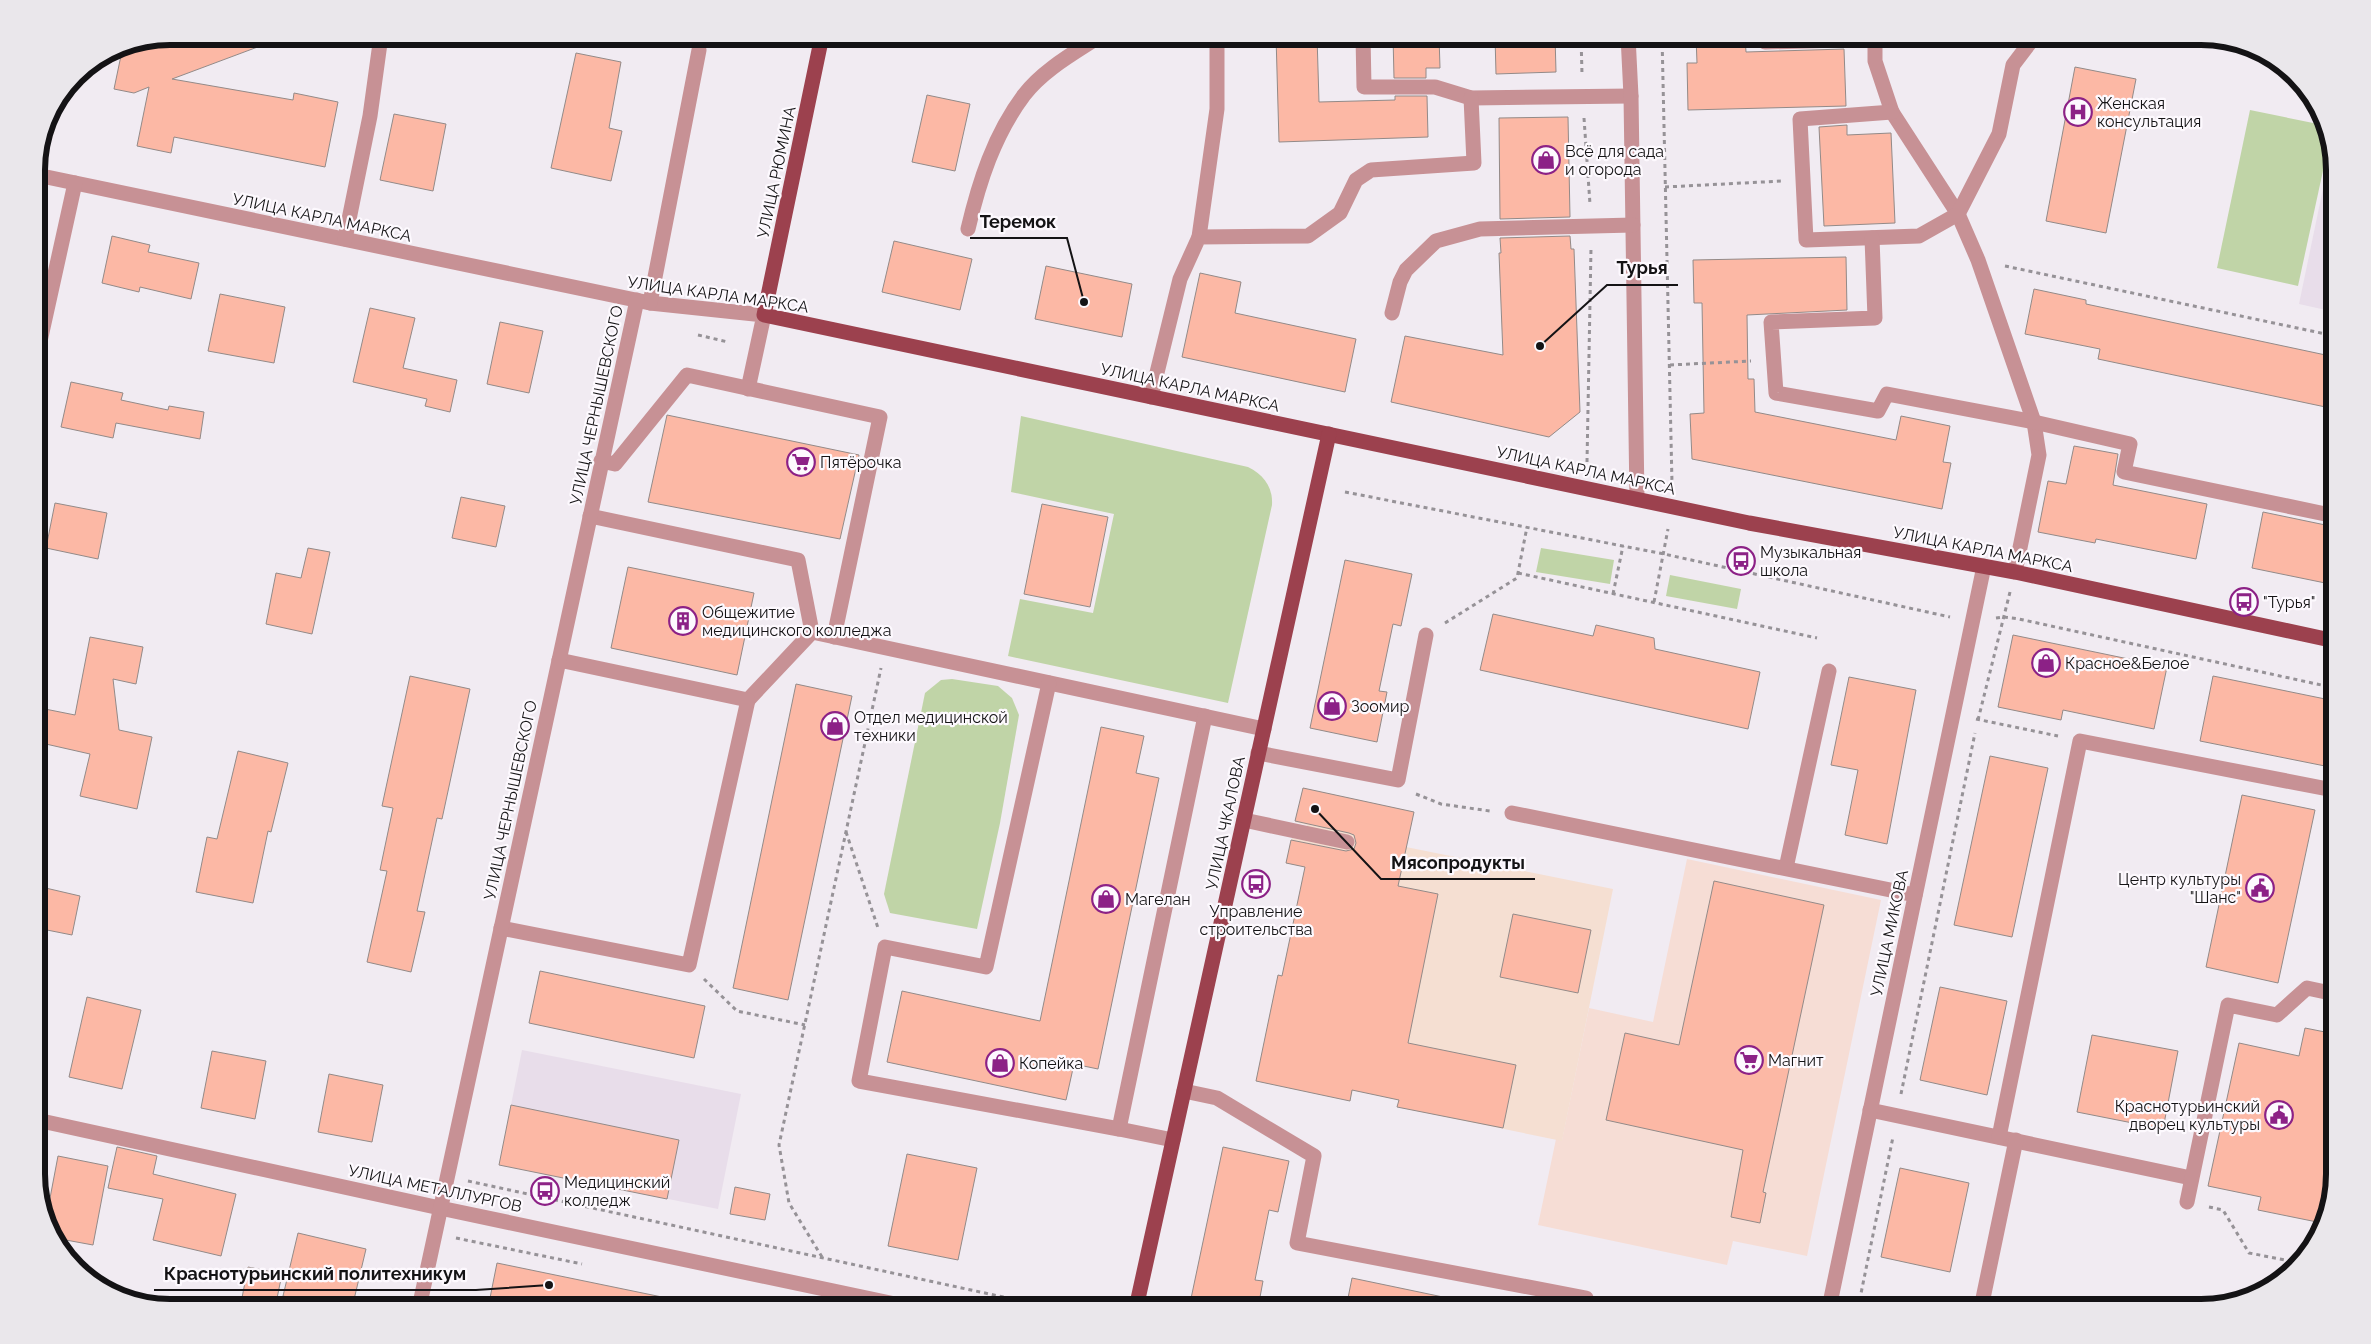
<svg xmlns="http://www.w3.org/2000/svg" width="2371" height="1344" font-family="Raleway,sans-serif">
	<rect width="100%" height="100%" fill="#f1ebf2"/>
	<polygon fill="#f6ddd5" points="1687,859 1881,900 1807,1256 1733,1241 1727,1265 1538,1225 1556,1139 1562,1140 1589,1008 1653,1022"/>
	<polygon fill="#f5dfd2" points="1303,788 1414,812 1406,847 1613,889 1562,1141 1397,1107 1399,1100 1353,1090 1350,1101 1256,1081 1278,975 1282,976 1305,867 1286,863 1292,838 1304,840 1307,825 1295,822"/>
	<g fill="#e8ddea">
		<polygon points="2331,150 2334,162 2335,312 2299,304"/>
		<polygon points="522,1050 741,1094 718,1209 499,1165"/>
	</g>
	<g fill="#c0d4a7">
		<polygon points="2250,110 2323,125 2329,143 2298,286 2217,268"/>
		<path d="M1021 416 1248 467C1264 475 1273 487 1272 505L1228 703 1008 656 1020 599 1093 613 1114 514 1011 492Z"/>
		<polygon points="1541,548 1614,560 1610,584 1536,572"/>
		<polygon points="1670,575 1741,589 1737,609 1666,596"/>
		<polygon points="952,679 998,686 1012,698 1019,715 1000,823 977,929 890,913 884,894 925,693 941,680"/>
	</g>
	<g fill="#fcb8a5" stroke="#938a88">
		<polygon points="170,36 279,36 279,39 172,79 293,100 294,93 338,102 325,167 174,137 171,153 137,146 149,87 134,93 114,89 123,46"/>
		<polygon points="1276,36 1317,36 1319,102 1395,100 1395,96 1427,96 1428,137 1279,142"/>
		<polygon points="1393,36 1439,36 1440,68 1426,68 1426,78 1394,78"/>
		<polygon points="1495,36 1555,36 1556,72 1496,74"/>
		<polygon points="1696,36 1745,36 1746,52 1844,49 1846,106 1688,110 1687,63 1697,63"/>
		<polygon points="576,53 621,62 609,128 622,131 611,181 551,168"/>
		<polygon points="2075,67 2136,79 2106,233 2046,221"/>
		<polygon points="927,95 970,104 955,171 912,162"/>
		<polygon points="394,114 446,124 433,191 380,180"/>
		<polygon points="1568,117 1570,217 1500,219 1499,118"/>
		<polygon points="1847,125 1847,135 1891,133 1895,223 1824,226 1819,127"/>
		<polygon points="112,236 150,245 148,252 199,263 191,299 140,287 139,292 102,283"/>
		<polygon points="1570,236 1571,249 1574,249 1580,412 1549,437 1391,402 1405,336 1503,355 1499,253 1501,253 1500,238"/>
		<polygon points="894,241 972,259 960,310 882,292"/>
		<polygon points="1846,257 1847,310 1747,315 1748,379 1754,379 1755,412 1896,440 1901,416 1950,426 1943,462 1951,463 1942,509 1692,459 1690,414 1704,413 1702,303 1694,303 1693,260"/>
		<polygon points="1046,266 1132,284 1122,337 1035,319"/>
		<polygon points="1200,273 1241,282 1235,313 1356,339 1345,392 1182,357"/>
		<polygon points="2034,289 2086,300 2086,304 2335,357 2335,409 2098,359 2100,349 2025,334"/>
		<polygon points="220,294 285,307 274,363 208,351"/>
		<polygon points="370,308 415,318 403,368 457,380 450,412 425,406 427,399 353,382"/>
		<polygon points="500,322 543,331 529,393 487,384"/>
		<polygon points="71,382 123,393 121,400 168,410 169,406 204,412 200,439 116,423 113,438 61,427"/>
		<polygon points="667,415 859,455 840,539 648,502"/>
		<polygon points="2074,446 2118,454 2113,485 2207,504 2196,559 2096,539 2095,543 2038,532 2048,481 2066,484"/>
		<polygon points="461,497 505,506 496,547 452,538"/>
		<polygon points="55,503 107,513 98,559 46,548"/>
		<polygon points="1042,504 1108,517 1090,607 1024,594"/>
		<polygon points="2263,512 2335,527 2335,585 2252,568"/>
		<polygon points="308,548 330,552 312,634 266,624 276,573 301,578"/>
		<polygon points="1345,560 1412,574 1401,626 1393,624 1379,691 1387,692 1377,742 1310,728"/>
		<polygon points="628,567 754,593 737,675 611,648"/>
		<polygon points="1493,614 1593,636 1596,625 1654,638 1655,649 1760,672 1748,729 1480,670"/>
		<polygon points="2013,635 2167,667 2154,729 2063,710 2061,720 1998,707"/>
		<polygon points="90,637 143,647 136,684 113,679 119,730 152,737 137,809 80,796 90,754 37,742 37,723 40,708 75,715"/>
		<polygon points="410,676 470,689 442,819 437,818 417,911 425,912 411,972 367,962 387,871 380,870 393,808 382,806"/>
		<polygon points="2213,676 2335,701 2335,768 2200,741"/>
		<polygon points="1849,677 1916,690 1887,844 1845,835 1858,770 1831,765"/>
		<polygon points="796,684 852,696 788,1000 733,988"/>
		<polygon points="1101,727 1144,736 1136,773 1159,778 1098,1069 1074,1064 1066,1100 887,1062 902,991 1040,1021"/>
		<polygon points="238,751 288,763 271,832 268,831 253,903 196,892 207,837 217,839"/>
		<polygon points="1990,756 2048,768 2012,937 1954,925"/>
		<polygon points="1303,788 1414,812 1398,886 1438,894 1408,1043 1516,1065 1503,1128 1397,1107 1399,1100 1352,1090 1350,1101 1256,1081 1278,975 1282,976 1305,867 1286,863 1291,840 1346,851 1354,849 1356,843 1354,835 1349,833 1295,821"/>
		<polygon points="2242,795 2315,810 2278,983 2206,967"/>
		<polygon points="1714,881 1824,905 1763,1192 1766,1193 1760,1223 1731,1217 1743,1150 1606,1120 1625,1033 1679,1045"/>
		<polygon points="37,886 80,896 72,935 37,928"/>
		<polygon points="1513,914 1591,930 1578,993 1500,977"/>
		<polygon points="540,971 705,1006 694,1058 529,1023"/>
		<polygon points="1940,987 2007,1001 1987,1095 1920,1080"/>
		<polygon points="87,997 141,1010 122,1089 69,1077"/>
		<polygon points="2305,1028 2335,1034 2335,1174 2322,1223 2258,1210 2261,1197 2208,1186 2239,1043 2299,1056"/>
		<polygon points="2092,1035 2178,1051 2163,1129 2077,1112"/>
		<polygon points="212,1051 266,1061 255,1119 201,1108"/>
		<polygon points="329,1074 383,1085 372,1142 318,1132"/>
		<polygon points="511,1105 679,1140 667,1199 499,1165"/>
		<polygon points="117,1147 157,1156 153,1174 236,1194 221,1256 153,1240 163,1199 108,1188"/>
		<polygon points="1223,1147 1289,1161 1278,1212 1269,1210 1255,1280 1263,1281 1258,1308 1189,1308"/>
		<polygon points="907,1154 977,1168 958,1260 888,1246"/>
		<polygon points="58,1156 108,1166 93,1245 55,1238 47,1214"/>
		<polygon points="1900,1168 1969,1183 1950,1272 1881,1257"/>
		<polygon points="735,1187 770,1194 765,1220 730,1214"/>
		<polygon points="298,1233 366,1249 352,1308 335,1308 283,1296"/>
		<polygon points="497,1263 662,1297 661,1308 488,1308"/>
		<polygon points="248,1267 282,1274 275,1308 240,1308"/>
		<polygon points="1352,1278 1443,1297 1442,1308 1346,1308"/>
	</g>
	<g fill="none" stroke-linecap="round" stroke-linejoin="round">
		<g stroke="#969297" stroke-width="3" stroke-dasharray="4 4" stroke-linecap="butt">
			<polyline points="1581,36 1582,74"/>
			<polyline points="1662,36 1672,483"/>
			<polyline points="1584,118 1590,204"/>
			<polyline points="1665,187 1782,181"/>
			<polyline points="2005,266 2335,336"/>
			<polyline points="698,335 728,342"/>
			<polyline points="1670,365 1751,361"/>
			<polyline points="1587,462 1591,248"/>
			<polyline points="1345,492 1664,554 1950,617"/>
			<polyline points="1518,573 1817,638"/>
			<polyline points="1613,594 1623,546"/>
			<polyline points="1654,602 1668,529"/>
			<polyline points="1996,618 2003,617 2019,619 2335,688"/>
			<polyline points="1445,623 1517,578 1527,527"/>
			<polyline points="1976,719 2058,736"/>
			<polyline points="1978,720 2010,592"/>
			<polyline points="1416,794 1441,804 1490,811"/>
			<polyline points="846,832 878,928"/>
			<polyline points="704,979 737,1011 805,1025"/>
			<polyline points="1901,1094 1975,733"/>
			<polyline points="468,1181 1054,1308"/>
			<polyline points="2209,1207 2223,1210 2249,1253 2296,1262"/>
			<polyline points="456,1238 582,1264"/>
			<polyline points="822,1257 789,1203 779,1145 881,668"/>
			<polyline points="1858,1308 1893,1137"/>
		</g>
		<g stroke="#c79195" stroke-width="15">
			<polyline points="1363,36 1364,87 1435,87 1471,98 1631,96"/>
			<polyline points="1628,36 1631,96 1637,499"/>
			<polyline points="1875,36 1875,61 1892,112 1958,214 1978,260 2034,422 2039,455 2015,572"/>
			<polyline points="1765,42 1875,39"/>
			<polyline points="1892,112 1800,119 1806,240 1919,236 1958,214 1999,134 2013,65 2035,36"/>
			<polyline points="37,175 650,303 764,315 748,389"/>
			<path d="M968 229C979 182 994 135 1024 95 1043 70 1074 53 1100 36"/>
			<polyline points="1199,237 1217,109 1217,36"/>
			<polyline points="1872,238 1875,318 1771,322 1776,393 1878,411 1887,394 2034,422 2130,444 2124,472 2335,516"/>
			<polyline points="345,239 370,116 381,36"/>
			<polyline points="650,303 699,50"/>
			<polyline points="1392,313 1400,282 1406,270 1436,241 1480,229 1633,225"/>
			<polyline points="37,355 75,183"/>
			<polyline points="1151,397 1180,279 1199,237 1308,236 1340,213 1356,180 1371,170 1474,163 1471,98"/>
			<polyline points="601,461 615,464 687,375 880,417 834,637"/>
			<polyline points="590,516 798,560 812,632"/>
			<polyline points="812,632 1264,729"/>
			<polyline points="1049,683 986,967 885,947 859,1081 1119,1129"/>
			<polyline points="748,700 812,632"/>
			<polyline points="1258,753 1398,780 1426,635"/>
			<polyline points="1512,813 1915,895"/>
			<polyline points="1244,820 1347,842"/>
			<polyline points="1786,868 1829,671"/>
			<polyline points="501,928 689,965 748,700 559,660"/>
			<polyline points="1184,1091 1217,1098 1314,1156 1297,1243 1586,1298"/>
			<polyline points="1870,1110 2191,1178"/>
			<polyline points="37,1120 440,1208 914,1308"/>
			<polyline points="1999,1137 2080,741 2328,789"/>
			<polyline points="1173,1140 1119,1129 1205,716"/>
			<polyline points="2187,1202 2228,1005 2277,1015 2307,988 2335,994"/>
			<polyline points="419,1308 637,300"/>
			<polyline points="1829,1308 1984,566"/>
			<polyline points="1981,1308 2016,1140"/>
		</g>
		<g stroke="#9c414e" stroke-width="15">
			<polyline points="822,36 764,315 1749,523 2015,572 2335,641"/>
			<polyline points="1136,1308 1329,434"/>
		</g>
	</g>
	<defs>
		<symbol id="hospital-ring" viewBox="-11 -11 22 22"><circle r="9.5" fill="#fdf9fe" stroke="#8c2186" stroke-width="1.5"/><path d="M-5-5h3v3.5h4V-5h3V5h-3V1.5h-4V5h-3Z" fill="#8c2186"/></symbol>
		<symbol id="shop-ring" viewBox="-11 -11 22 22"><circle r="9.5" fill="#fdf9fe" stroke="#8c2186" stroke-width="1.5"/><path d="M-5-2.5h2.3a2.7 3.5 0 0 1 5.4 0H5L5.5 6h-11ZM-1.5-2.5h3a1.5 2.3 0 0 0-3 0Z" fill="#8c2186"/></symbol>
		<symbol id="supermarket-ring" viewBox="-11 -11 22 22"><circle r="9.5" fill="#fdf9fe" stroke="#8c2186" stroke-width="1.5"/><path d="M-6-5.5h2.5l.6 2H6L4.5 2H-2.5L-4.4-4H-6ZM-1.5 3.2a1.3 1.3 0 1 0 .1 0ZM3 3.2a1.3 1.3 0 1 0 .1 0Z" fill="#8c2186"/></symbol>
		<symbol id="bus-ring" viewBox="-11 -11 22 22"><circle r="9.5" fill="#fdf9fe" stroke="#8c2186" stroke-width="1.5"/><path d="M-5-6H5V4H4V6H2V4H-2V6H-4V4H-5ZM-3.5-4V0h7V-4ZM-3.5 1.2v1.5H-2V1.2ZM2 1.2v1.5H3.5V1.2Z" fill="#8c2186"/></symbol>
		<symbol id="building-ring" viewBox="-11 -11 22 22"><circle r="9.5" fill="#fdf9fe" stroke="#8c2186" stroke-width="1.5"/><path d="M-4-6H4V6H1V3H-1V6H-4ZM-2.5-4.3h1.7v1.8h-1.7ZM.8-4.3h1.7v1.8H.8ZM-2.5-1h1.7V.8h-1.7ZM.8-1h1.7V.8H.8Z" fill="#8c2186"/></symbol>
		<symbol id="civic-ring" viewBox="-11 -11 22 22"><circle r="9.5" fill="#fdf9fe" stroke="#8c2186" stroke-width="1.5"/><path d="M-.6-6.5H3V-4.5H.6V-3L4-1V1h2V6H-6V1h2V-1L-.6-3ZM-1.2 2.5V6h2.4V2.5Z" fill="#8c2186"/></symbol>
	</defs>
	<g fill-rule="evenodd">
		<use href="#hospital-ring" x="2062" y="96" width="32" height="32"/>
		<use href="#shop-ring" x="1530" y="144" width="32" height="32"/>
		<use href="#supermarket-ring" x="785" y="446" width="32" height="32"/>
		<use href="#bus-ring" x="1725" y="545" width="32" height="32"/>
		<use href="#bus-ring" x="2228" y="586" width="32" height="32"/>
		<use href="#building-ring" x="667" y="605" width="32" height="32"/>
		<use href="#shop-ring" x="2030" y="647" width="32" height="32"/>
		<use href="#shop-ring" x="1316" y="690" width="32" height="32"/>
		<use href="#shop-ring" x="819" y="710" width="32" height="32"/>
		<use href="#bus-ring" x="1240" y="868" width="32" height="32"/>
		<use href="#civic-ring" x="2244" y="872" width="32" height="32"/>
		<use href="#shop-ring" x="1090" y="883" width="32" height="32"/>
		<use href="#supermarket-ring" x="1733" y="1044" width="32" height="32"/>
		<use href="#shop-ring" x="984" y="1047" width="32" height="32"/>
		<use href="#civic-ring" x="2263" y="1099" width="32" height="32"/>
		<use href="#bus-ring" x="529" y="1175" width="32" height="32"/>
	</g>
	<g text-anchor="middle" stroke-width="4.5" stroke-linejoin="round" paint-order="stroke">
		<g font-size="16" fill="#141315" stroke="#fdf9fe" text-anchor="start">
			<text x="2097" y="109">Женская<tspan x="2097" dy="18">консультация</tspan></text>
			<text x="1565" y="157">Всё для сада<tspan x="1565" dy="18">и огорода</tspan></text>
			<text x="820" y="468">Пятёрочка</text>
			<text x="1760" y="558">Музыкальная<tspan x="1760" dy="18">школа</tspan></text>
			<text x="2263" y="608">"Турья"</text>
			<text x="702" y="618">Общежитие<tspan x="702" dy="18">медицинского колледжа</tspan></text>
			<text x="2065" y="669">Красное&amp;Белое</text>
			<text x="1351" y="712">Зоомир</text>
			<text x="854" y="723">Отдел медицинской<tspan x="854" dy="18">техники</tspan></text>
			<text x="2241" y="885" text-anchor="end">Центр культуры<tspan x="2241" dy="18">"Шанс"</tspan></text>
			<text x="1125" y="905">Магелан</text>
			<text x="1256" y="917" text-anchor="middle">Управление<tspan x="1256" dy="18">строительства</tspan></text>
			<text x="1768" y="1066">Магнит</text>
			<text x="1019" y="1069">Копейка</text>
			<text x="2260" y="1112" text-anchor="end">Краснотурьинский<tspan x="2260" dy="18">дворец культуры</tspan></text>
			<text x="564" y="1188">Медицинский<tspan x="564" dy="18">колледж</tspan></text>
		</g>
		<g font-size="16" fill="#141315" stroke="#fdf9fe">
			<text transform="translate(776 172) rotate(-78)" y="6">УЛИЦА РЮМИНА</text>
			<text transform="translate(322 217) rotate(12)" y="6">УЛИЦА КАРЛА МАРКСА</text>
			<text transform="translate(718 294) rotate(8)" y="6">УЛИЦА КАРЛА МАРКСА</text>
			<text transform="translate(1190 387) rotate(12)" y="6">УЛИЦА КАРЛА МАРКСА</text>
			<text transform="translate(596 405) rotate(-78)" y="6">УЛИЦА ЧЕРНЫШЕВСКОГО</text>
			<text transform="translate(1586 470) rotate(12)" y="6">УЛИЦА КАРЛА МАРКСА</text>
			<text transform="translate(1983 549) rotate(11)" y="6">УЛИЦА КАРЛА МАРКСА</text>
			<text transform="translate(510 800) rotate(-78)" y="6">УЛИЦА ЧЕРНЫШЕВСКОГО</text>
			<text transform="translate(1225 823) rotate(-78)" y="6">УЛИЦА ЧКАЛОВА</text>
			<text transform="translate(1889 933) rotate(-78)" y="6">УЛИЦА МИКОВА</text>
			<text transform="translate(435 1188) rotate(12)" y="6">УЛИЦА МЕТАЛЛУРГОВ</text>
		</g>
	</g>
	<path d="M0 0H2371V1344H0ZM170 45H2201A125 125 0 0 1 2326 170V1174A125 125 0 0 1 2201 1299H170A125 125 0 0 1 45 1174V170A125 125 0 0 1 170 45Z" fill="#eae7eb" fill-rule="evenodd"/>
	<path fill="none" stroke="#141315" stroke-width="6" d="M170 45H2201A125 125 0 0 1 2326 170V1174A125 125 0 0 1 2201 1299H170A125 125 0 0 1 45 1174V170A125 125 0 0 1 170 45Z"/>
	<path fill="none" stroke="#141315" stroke-width="2" d="M1084 302L1067 238H970M1540 346L1607 285H1678M1315 809L1381 879H1535M549 1285L476 1290H154"/>
	<g fill="#141315" stroke="#fdf9fe" stroke-width="2">
		<circle cx="1084" cy="302" r="5"/>
		<circle cx="1540" cy="346" r="5"/>
		<circle cx="1315" cy="809" r="5"/>
		<circle cx="549" cy="1285" r="5"/>
	</g>
	<g font-size="18" text-anchor="middle" font-weight="bold" fill="#141315" stroke="#fdf9fe" stroke-width="4.5" stroke-linejoin="round" paint-order="stroke">
		<text x="1018" y="228">Теремок</text>
		<text x="1642" y="274">Турья</text>
		<text x="1458" y="869">Мясопродукты</text>
		<text x="315" y="1280">Краснотурьинский политехникум</text>
	</g>
</svg>
